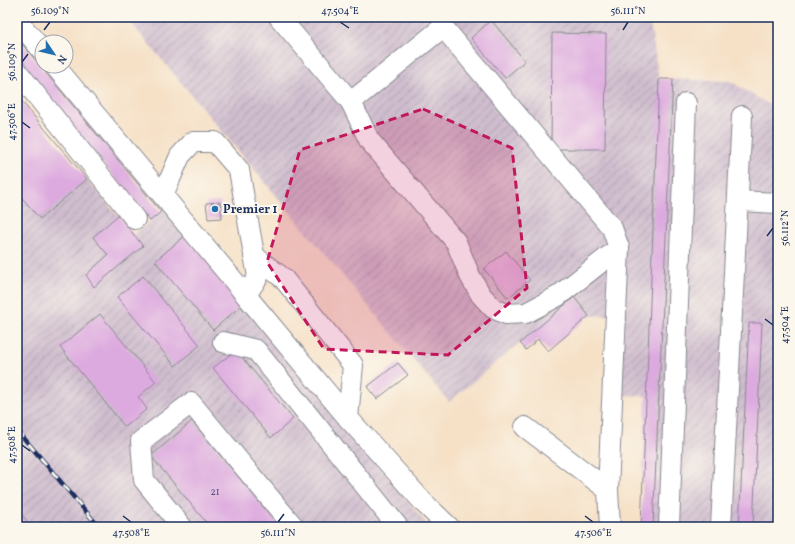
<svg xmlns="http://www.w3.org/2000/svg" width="795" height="544" font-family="Vollkorn,serif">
	<defs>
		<pattern id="industrial-furrows" width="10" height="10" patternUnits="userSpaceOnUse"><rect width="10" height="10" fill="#cfbdce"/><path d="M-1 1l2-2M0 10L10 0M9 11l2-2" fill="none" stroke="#a79aaa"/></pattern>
	</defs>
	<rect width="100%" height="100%" fill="#fbf7ec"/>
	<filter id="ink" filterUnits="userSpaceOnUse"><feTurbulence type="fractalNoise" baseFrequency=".025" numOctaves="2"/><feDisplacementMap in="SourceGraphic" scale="8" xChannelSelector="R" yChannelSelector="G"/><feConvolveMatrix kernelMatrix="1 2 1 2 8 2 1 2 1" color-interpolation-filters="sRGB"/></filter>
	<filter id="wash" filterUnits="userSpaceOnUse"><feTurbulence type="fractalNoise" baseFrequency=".012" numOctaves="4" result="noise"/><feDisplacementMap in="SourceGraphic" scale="16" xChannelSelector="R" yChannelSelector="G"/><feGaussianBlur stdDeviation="0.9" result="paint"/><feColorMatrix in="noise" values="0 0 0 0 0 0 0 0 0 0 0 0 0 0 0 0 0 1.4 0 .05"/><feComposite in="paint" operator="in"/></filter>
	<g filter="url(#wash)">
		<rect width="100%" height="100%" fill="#f6e1c7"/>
		<g fill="url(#industrial-furrows)">
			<polygon points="126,17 649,17 659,79 730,81 778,110 778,527 641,527 646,396 620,395 624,315 589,316 548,351 538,340 526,350 519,343 449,402"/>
			<polygon points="17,96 134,235 165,208 429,527 17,527"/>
		</g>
		<g id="blocks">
			<g fill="#ddaadf">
				<polygon points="491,20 525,61 505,78 471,38"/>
				<polygon points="552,33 606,34 605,149 551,149"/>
				<polygon points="17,38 161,212 150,221 17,59"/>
				<polygon points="659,79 673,79 653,527 641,527"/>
				<polygon points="17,96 87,179 40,219 17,192"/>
				<polygon points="220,202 222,218 208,219 206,203"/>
				<polygon points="118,215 143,246 94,287 86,275 108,255 93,237"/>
				<polygon points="187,234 244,303 213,330 155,261"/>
				<polygon points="506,251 530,280 508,298 484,269"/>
				<polygon points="143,276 200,345 175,366 117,297"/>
				<polygon points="574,297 589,316 548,351 538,339 526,350 520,343"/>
				<polygon points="100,314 156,382 138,397 147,409 125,427 60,347"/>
				<polygon points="749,323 762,323 753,527 739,527"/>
				<polygon points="236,350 293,419 271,438 213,368"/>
				<polygon points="398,363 408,375 377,399 367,387"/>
				<polygon points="192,421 280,527 210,527 151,456"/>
				<polygon points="17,509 32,527 17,527"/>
				<polygon points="376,522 380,527 370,527"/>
			</g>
		</g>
	</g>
	<g filter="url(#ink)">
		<use href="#blocks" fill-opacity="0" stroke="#888892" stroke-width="1"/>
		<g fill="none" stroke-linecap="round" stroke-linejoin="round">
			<defs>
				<g id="minor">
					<polyline points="279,17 351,102 443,27 612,228 619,248 608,490"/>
					<polyline points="17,20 42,50"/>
					<polyline points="55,66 348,418 424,503 449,527"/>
					<polyline points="17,71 135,219"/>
					<polyline points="351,102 369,140 456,242 470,276 481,295 493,308 506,314 526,313 558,296 619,248"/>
					<polyline points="163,195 180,156 193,142 215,142 239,170 258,277 246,295"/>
					<polyline points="738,201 778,203"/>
					<polyline points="254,256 283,278 353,365 348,418"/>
					<polyline points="223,342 256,350 398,527"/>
					<polyline points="525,427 608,490 610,527"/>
					<polyline points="182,527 144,480 141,441 191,403 294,527"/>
					<polyline points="669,527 686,103"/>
					<polyline points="721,527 742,116"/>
				</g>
			</defs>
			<use href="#minor" stroke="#888892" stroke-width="22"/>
			<use href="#minor" stroke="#fff" stroke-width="20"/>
			<defs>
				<polyline id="rail" points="17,430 99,527"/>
			</defs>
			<use href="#rail" stroke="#1b2f5e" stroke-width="4.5"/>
			<use href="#rail" stroke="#fbf7ec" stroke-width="3" stroke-dasharray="9" stroke-linecap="butt"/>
		</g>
	</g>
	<path fill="#c2185b" fill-opacity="0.2" stroke="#c2185b" stroke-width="3" stroke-dasharray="8 5" stroke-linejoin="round" d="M423 109 512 148 527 288 448 355 324 349 267 262 300 150Z"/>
	<path fill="none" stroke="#1b2f5e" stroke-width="1.5" d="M340 22 349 28M44 30 50 22M623 30 628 22M22 62 28 54M22 122 30 128M767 236 773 228M765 319 773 325M22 445 30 451M123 516 131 522M585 516 593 522M278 522 284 514"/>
	<circle fill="#1f6fb2" stroke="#fbf7ec" stroke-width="1.5" cx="215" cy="209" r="4"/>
	<g text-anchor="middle" stroke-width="4" stroke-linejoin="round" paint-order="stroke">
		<g font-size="10" fill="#4c4e7e">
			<text x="215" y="495">21</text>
		</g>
		<g font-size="12" font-weight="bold" fill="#1b2f5e" stroke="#fbf7ec" text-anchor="start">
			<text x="223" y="213">Premier 1</text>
		</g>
	</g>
	<rect width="795" height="544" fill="none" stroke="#fbf7ec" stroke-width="44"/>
	<g transform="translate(54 54) rotate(125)"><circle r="19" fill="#fbf7ec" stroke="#a1a7b3"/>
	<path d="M0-3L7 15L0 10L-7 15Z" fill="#1f6fb2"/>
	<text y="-6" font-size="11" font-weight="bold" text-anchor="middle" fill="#1b2f5e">N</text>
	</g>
	<rect x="22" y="22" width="751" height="500" fill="none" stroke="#1b2f5e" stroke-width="1.5"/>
	<g font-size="10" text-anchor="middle" fill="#1b2f5e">
		<text x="50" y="14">56.109°N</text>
		<text x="340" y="14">47.504°E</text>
		<text x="628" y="14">56.111°N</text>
		<text transform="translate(11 62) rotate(-90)" y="4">56.109°N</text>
		<text transform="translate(11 122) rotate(-90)" y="4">47.506°E</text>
		<text transform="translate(784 228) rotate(-90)" y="4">56.112°N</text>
		<text transform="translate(784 325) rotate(-90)" y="4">47.504°E</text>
		<text transform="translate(11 445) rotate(-90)" y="4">47.508°E</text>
		<text x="131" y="536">47.508°E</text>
		<text x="278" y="536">56.111°N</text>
		<text x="593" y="536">47.506°E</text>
	</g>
</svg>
